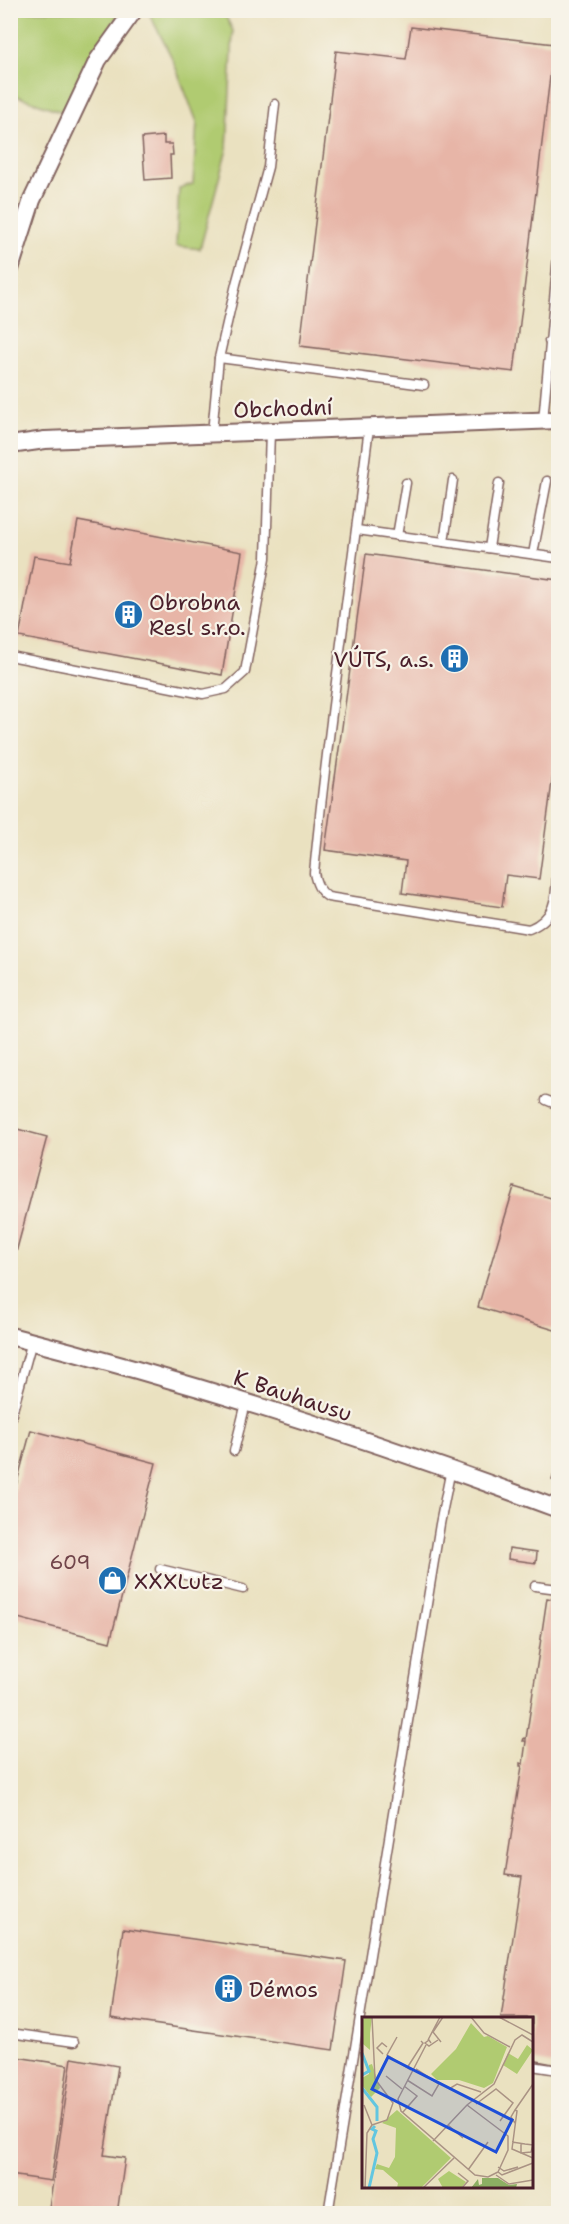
<svg xmlns="http://www.w3.org/2000/svg" width="569" height="2224" font-family="'Shantell Sans',sans-serif">
	<rect width="100%" height="100%" fill="#f7f3e8"/>
	<filter id="ink" filterUnits="userSpaceOnUse"><feTurbulence type="fractalNoise" baseFrequency=".0167" numOctaves="2"/><feDisplacementMap in="SourceGraphic" scale="12" xChannelSelector="R" yChannelSelector="G"/><feConvolveMatrix kernelMatrix="1 2 1 2 8 2 1 2 1" color-interpolation-filters="sRGB"/></filter>
	<filter id="wash" filterUnits="userSpaceOnUse"><feTurbulence type="fractalNoise" baseFrequency=".008" numOctaves="4" result="noise"/><feDisplacementMap in="SourceGraphic" scale="24" xChannelSelector="R" yChannelSelector="G"/><feGaussianBlur stdDeviation="1.35" result="paint"/><feColorMatrix in="noise" values="0 0 0 0 0 0 0 0 0 0 0 0 0 0 0 0 0 1.4 0 .05"/><feComposite in="paint" operator="in"/></filter>
	<g filter="url(#wash)">
		<rect width="100%" height="100%" fill="#eae1c0"/>
		<g fill="#b0cb71" stroke="#7d754e" stroke-width="1.5">
			<polygon points="11,11 120,11 63,112 11,94"/>
			<polygon points="148,11 223,11 233,31 227,149 200,249 176,246 179,188 193,184 197,122 172,58"/>
		</g>
		<g id="blocks">
			<g fill="#e7b5a7">
				<polygon points="411,27 554,44 514,372 300,346 336,51 406,59"/>
				<polygon points="164,136 164,144 172,144 173,155 170,155 171,178 145,180 142,138"/>
				<polygon points="78,521 242,552 222,675 19,637 34,556 70,562"/>
				<polygon points="366,554 558,580 558,737 539,879 506,875 502,907 402,893 406,861 325,850"/>
				<polygon points="10,1127 47,1137 14,1260 10,1259"/>
				<polygon points="514,1187 558,1200 558,1331 478,1307"/>
				<polygon points="31,1430 156,1463 110,1642 10,1616 10,1508"/>
				<polygon points="555,1470 558,1471 558,1483 552,1480"/>
				<polygon points="509,1548 537,1552 536,1563 508,1559"/>
				<polygon points="547,1598 558,1600 558,2065 532,2060 532,2018 501,2018 522,1877 505,1875 522,1766 520,1766 520,1763 523,1764 526,1741 523,1741 524,1738 526,1739"/>
				<polygon points="123,1929 346,1961 333,2050 111,2018"/>
				<polygon points="10,2056 68,2065 51,2181 10,2175"/>
				<polygon points="72,2058 118,2066 104,2155 125,2158 117,2214 48,2214"/>
			</g>
		</g>
	</g>
	<g filter="url(#ink)">
		<use href="#blocks" fill-opacity="0" stroke="#82635f" stroke-width="1.5"/>
		<g fill="none" stroke-linecap="round" stroke-linejoin="round">
			<defs>
				<g id="service">
					<polyline points="549,341 558,342"/>
					<polyline points="219,358 424,385"/>
					<polyline points="543,421 558,255"/>
					<path d="M369 427C351 576 328 724 314 873 316 883 319 891 328 897L529 929C561 916 555 890 558 860"/>
					<polyline points="212,433 219,358 236,284 268,167 275,104"/>
					<polyline points="357,530 558,558"/>
					<polyline points="397,536 406,483"/>
					<polyline points="444,542 453,480"/>
					<polyline points="489,548 499,483"/>
					<polyline points="533,554 547,481"/>
					<polyline points="10,656 203,694 226,689 245,672 266,558 270,431"/>
					<polyline points="546,1100 558,1105"/>
					<polyline points="10,1421 32,1341"/>
					<polyline points="234,1451 246,1403"/>
					<polyline points="160,1569 243,1589"/>
					<polyline points="535,1586 558,1589"/>
					<polyline points="10,2033 74,2042"/>
					<polyline points="532,2066 558,2070"/>
					<polyline points="328,2214 440,1524 451,1469"/>
				</g>
				<g id="minor">
					<polyline points="10,269 32,200 98,60 134,10"/>
					<polyline points="10,445 45,440 558,420"/>
					<path d="M10 1336C196 1383 379 1442 558 1509"/>
				</g>
			</defs>
			<use href="#service" stroke="#82635f" stroke-width="11"/>
			<use href="#minor" stroke="#82635f" stroke-width="20"/>
			<use href="#service" stroke="#fff" stroke-width="8"/>
			<use href="#minor" stroke="#fff" stroke-width="16"/>
		</g>
	</g>
	<defs>
		<symbol id="building-disc" viewBox="-11 -11 22 22"><circle r="9.5" fill="#1f6fb2" stroke="#f7f3e8"/><path d="M-4-6H4V6H1V3H-1V6H-4ZM-2.5-4.3h1.7v1.8h-1.7ZM.8-4.3h1.7v1.8H.8ZM-2.5-1h1.7V.8h-1.7ZM.8-1h1.7V.8H.8Z" fill="#fff"/></symbol>
		<symbol id="shop-disc" viewBox="-11 -11 22 22"><circle r="9.5" fill="#1f6fb2" stroke="#f7f3e8"/><path d="M-5-2.5h2.3a2.7 3.5 0 0 1 5.4 0H5L5.5 6h-11ZM-1.5-2.5h3a1.5 2.3 0 0 0-3 0Z" fill="#fff"/></symbol>
	</defs>
	<g fill-rule="evenodd">
		<use href="#building-disc" x="112" y="598" width="33" height="33"/>
		<use href="#building-disc" x="438" y="642" width="33" height="33"/>
		<use href="#shop-disc" x="96" y="1564" width="33" height="33"/>
		<use href="#building-disc" x="212" y="1972" width="33" height="33"/>
	</g>
	<g text-anchor="middle" stroke-width="4.5" stroke-linejoin="round" paint-order="stroke">
		<g font-size="20" fill="#71444a">
			<text x="70" y="1569">609</text>
		</g>
		<g font-size="22" fill="#4a1f2b" stroke="#f7f3e8">
			<text transform="translate(283 408) rotate(-2)" y="8">Obchodní</text>
			<text transform="translate(293 1395) rotate(18)" y="8">K Bauhausu</text>
		</g>
		<g font-size="22" fill="#4a1f2b" stroke="#f7f3e8" text-anchor="start">
			<text x="149" y="610">Obrobna<tspan x="149" dy="25">Resl s.r.o.</tspan></text>
			<text x="434" y="667" text-anchor="end">VÚTS, a.s.</text>
			<text x="134" y="1589">XXXLutz</text>
			<text x="249" y="1997">Démos</text>
		</g>
	</g>
	<g transform="translate(362 2017)">
		<rect width="171" height="171" fill="#eae1c0"/>
		<path d="M10 0 8 16V33L1 27 0 6 2 0ZM109 6 122 20 126 19 145 30 131 66 122 71 97 63H75L69 57 94 32ZM165 28 171 33 155 57 141 48 146 36 156 42ZM10 47 18 71 9 80 0 68V61L7 57V48ZM35 93 89 141 59 171H35L36 166 21 153 13 152 15 147 27 151 33 140 34 111 20 106ZM87 154 104 165 99 171H81L76 162Z" fill="#b0cb71"/>
		<path d="M120 161H136L147 168 155 167 154 171H109L116 162 117 168 120 167Z" fill="#8caf63"/>
		<path fill="none" stroke="#62c6e0" stroke-width="3" d="M0 36 7 54 0 58M0 71 15 90V104M7 171 15 136 11 122 14 114 10 112 13 109"/>
		<path fill="none" stroke="#aa9384" stroke-width="1.5" d="M109 0 122 16 148 30M137 0 171 18M35 20 25 38 49 53M66 23 78 0M79 25 71 15 81 0M69 26 67 23 63 26 67 29 76 23M64 28 36 82 39 94 113 158 126 160 136 155 140 158 171 146M21 37 15 31 20 26 25 30M45 51 61 26 59 24M24 59 40 72M45 63 70 79 77 67 54 52M87 72 95 67 119 75M114 87 134 72 151 86 138 104M2 88 10 108M105 88 146 119V133L136 155M153 93 171 67M41 95 55 79 42 69M153 106 149 100 153 93 155 94 150 132 171 141M10 108 25 103 31 86 13 62 10 0M86 108 101 121M71 124 105 88 132 67 153 23 160 18 171 25M150 125 163 127 171 128 169 135 159 136V126M136 150 142 154 156 150M106 153 126 125M96 156 106 164 100 171M134 158 147 167 171 163M3 171 5 116 10 108M61 171 92 141"/>
		<path fill="#1d4ed8" fill-opacity="0.15" stroke="#1d4ed8" stroke-width="3" d="M26 40 150 103 134 135 10 72Z"/>
		<rect width="171" height="171" fill="none" stroke="#4a1f2b" stroke-width="3"/>
	</g>
	<rect width="569" height="2224" fill="none" stroke="#f7f3e8" stroke-width="36"/>
</svg>
